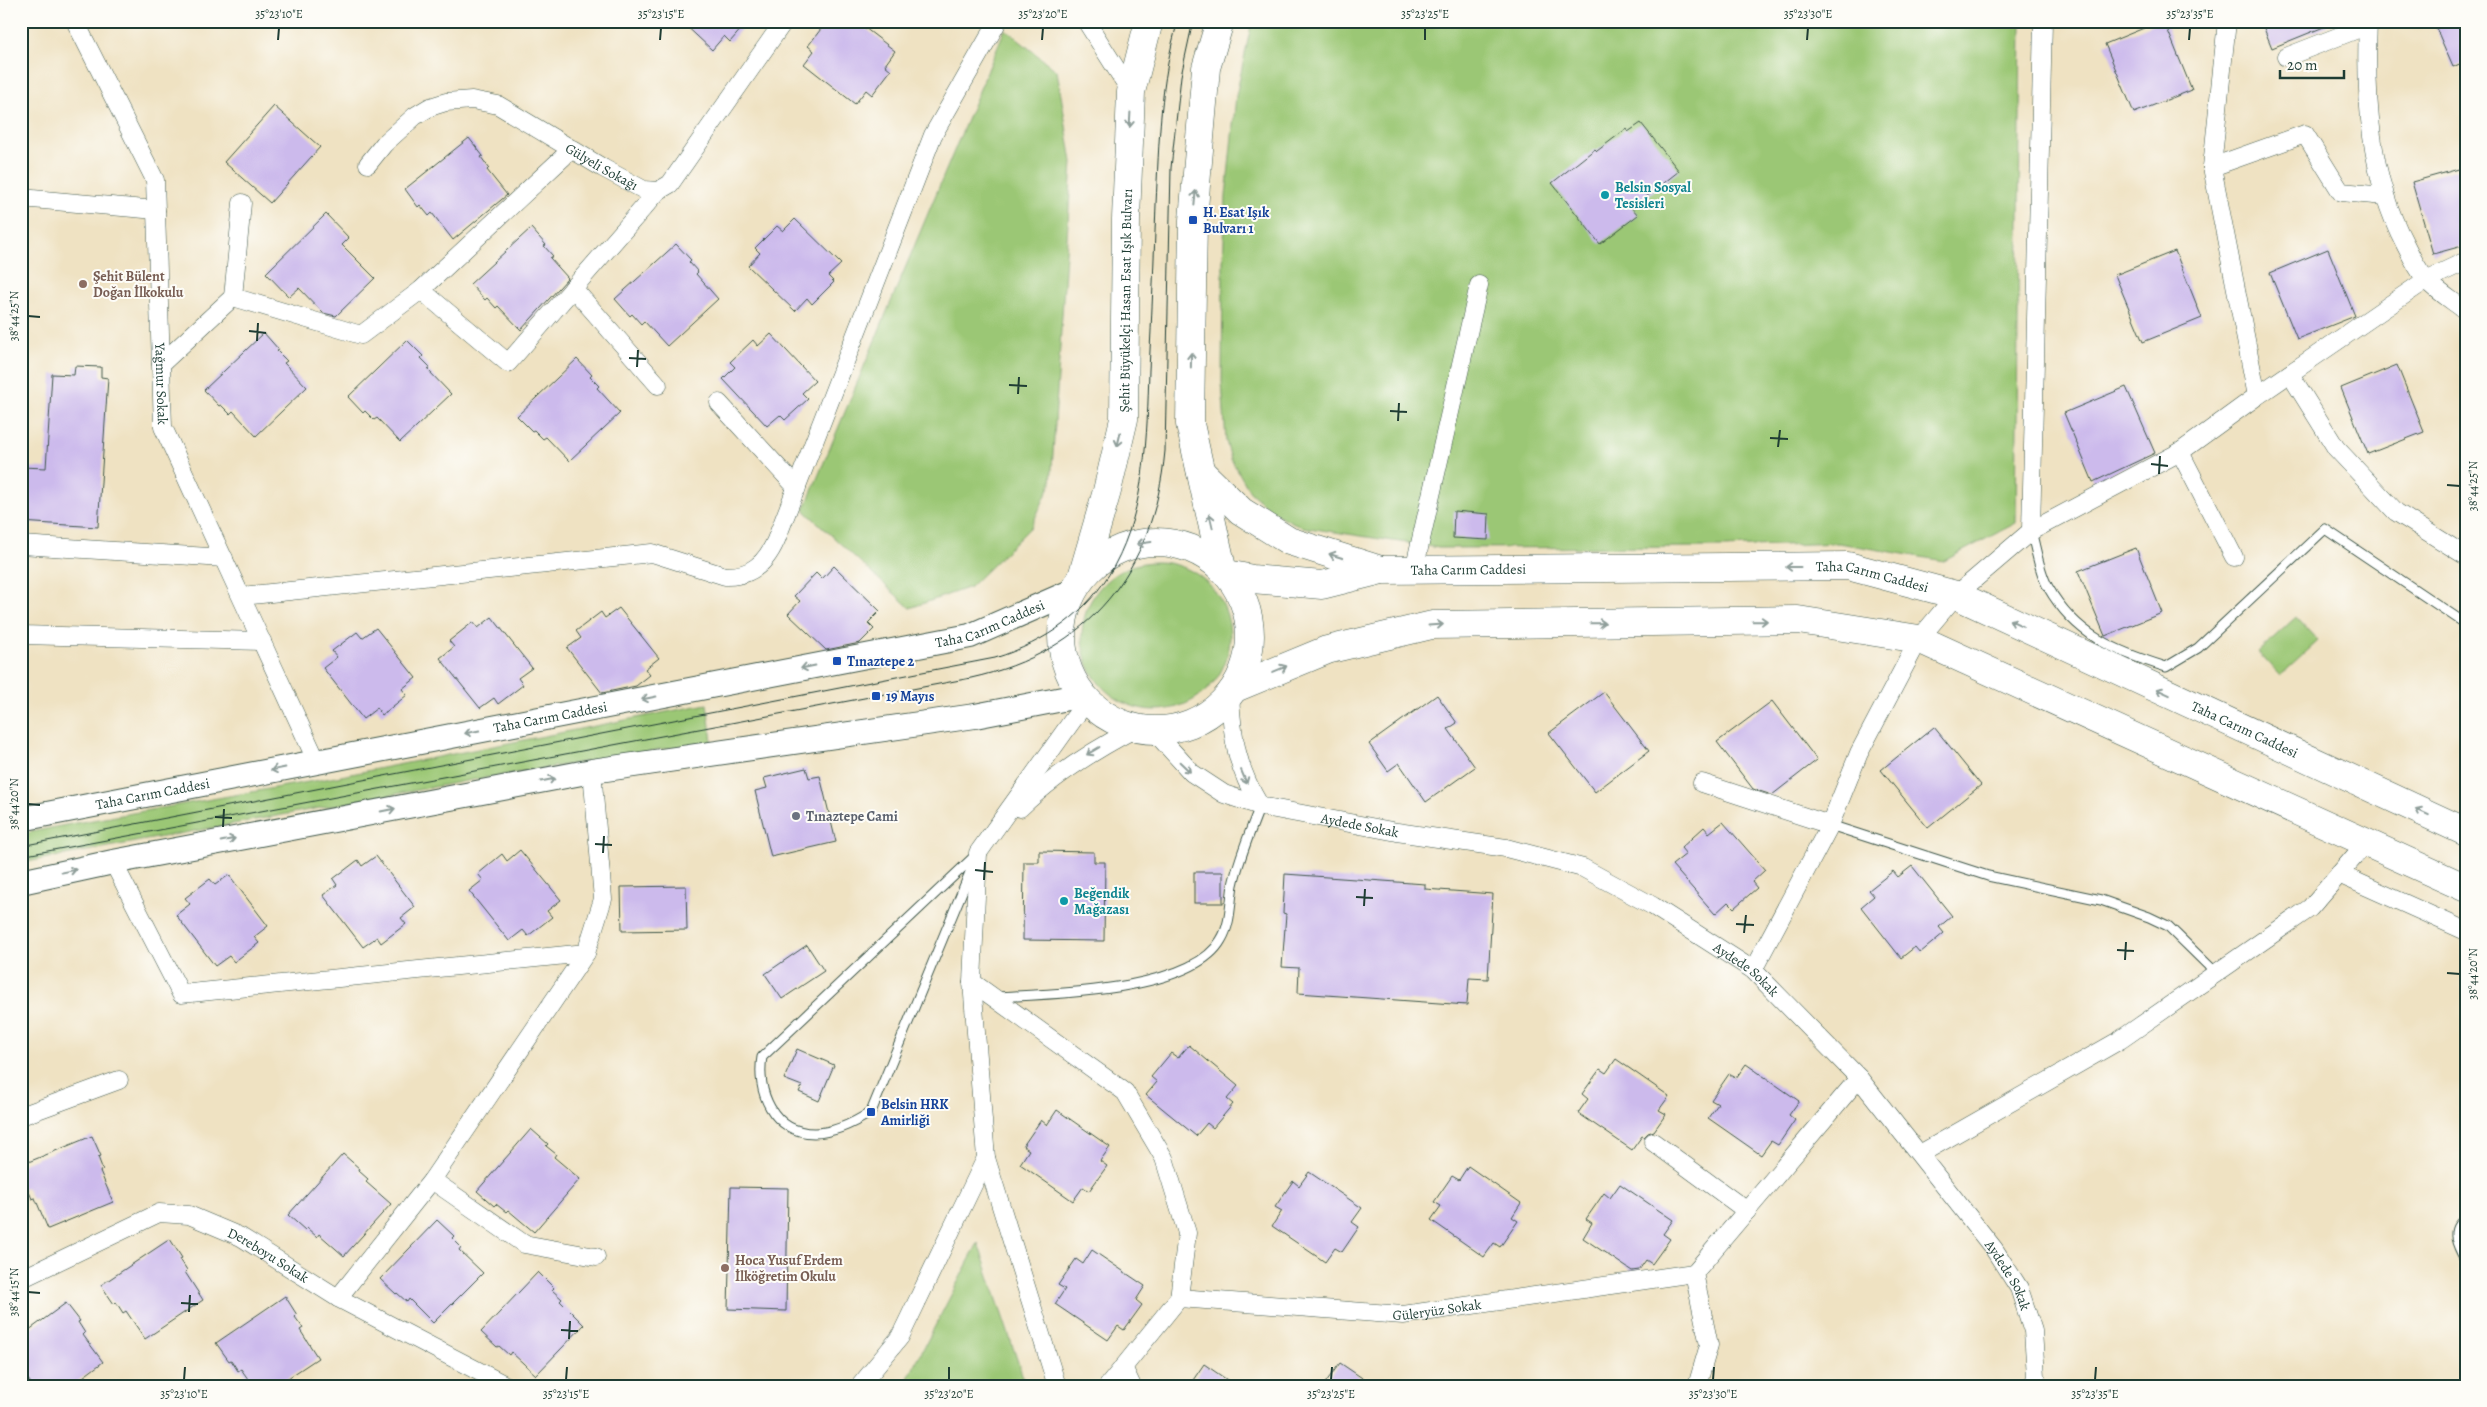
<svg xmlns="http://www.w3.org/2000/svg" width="2487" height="1407" font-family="Alegreya,serif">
	<rect width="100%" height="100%" fill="#fdfcf7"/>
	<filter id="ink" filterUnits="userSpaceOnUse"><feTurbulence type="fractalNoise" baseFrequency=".02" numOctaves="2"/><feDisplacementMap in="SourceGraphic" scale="10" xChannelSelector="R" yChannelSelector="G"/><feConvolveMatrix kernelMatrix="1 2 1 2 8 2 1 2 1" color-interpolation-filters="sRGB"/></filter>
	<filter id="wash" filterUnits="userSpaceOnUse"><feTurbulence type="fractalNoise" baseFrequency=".0096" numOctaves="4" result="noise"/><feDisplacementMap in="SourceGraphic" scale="20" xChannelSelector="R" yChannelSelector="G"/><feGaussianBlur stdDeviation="1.12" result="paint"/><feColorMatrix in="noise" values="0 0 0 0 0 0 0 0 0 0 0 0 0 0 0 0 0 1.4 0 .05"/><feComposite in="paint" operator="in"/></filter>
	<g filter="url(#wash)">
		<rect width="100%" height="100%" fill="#efe2c2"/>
		<g fill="#9bc774" stroke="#5d8254">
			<polygon points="1252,21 2021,21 2016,523 1944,561 1839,543 1724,547 1439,548 1302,527 1274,513 1250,492 1231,459 1226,441 1222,382 1223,262 1226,196 1236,96"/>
			<polygon points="1005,29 1057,71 1072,162 1051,484 1031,527 970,587 910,608 804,510"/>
			<circle cx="1156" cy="636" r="74"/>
			<polygon points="2296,617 2318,641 2280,676 2258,652"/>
			<polygon points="707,704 712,741 472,780 21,863 21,834 76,823 331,778"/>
			<polygon points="978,1243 1026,1386 904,1386"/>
		</g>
		<g id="blocks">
			<g fill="#ccbaec">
				<polygon points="681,21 748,21 730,42 724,36 712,50"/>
				<polygon points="827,21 856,21 895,51 885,65 891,70 872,95 866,90 855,104 804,64 814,51 808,46"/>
				<polygon points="2161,21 2164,21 2192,90 2134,113 2105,44"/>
				<polygon points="2261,21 2336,21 2336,22 2272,48"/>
				<polygon points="2433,21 2466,21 2466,61 2453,67"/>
				<polygon points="274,106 320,147 270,203 224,162"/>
				<polygon points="1641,123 1679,171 1632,208 1638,215 1600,244 1552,183 1595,149 1597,151 1626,129 1628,132"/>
				<polygon points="469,138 483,156 481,157 489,168 487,170 507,195 453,240 432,213 429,216 420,205 418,207 405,189"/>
				<polygon points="2466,167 2466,245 2433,254 2412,182"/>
				<polygon points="326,214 349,238 342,245 375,278 336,316 323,313 299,288 289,297 266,273"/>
				<polygon points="795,219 841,264 828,276 834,282 812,304 807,298 795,311 748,266 760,253 755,248 777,226 783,231"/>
				<polygon points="531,228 546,245 544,246 553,256 550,258 568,278 521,330 498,306 496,308 487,298 485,300 470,284"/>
				<polygon points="676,244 691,260 689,262 698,272 696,274 718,299 667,346 644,321 641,324 632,314 630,316 615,299"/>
				<polygon points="2328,249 2355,316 2297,339 2270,273"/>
				<polygon points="2175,251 2202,318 2143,342 2115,275"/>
				<polygon points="264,333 279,350 277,351 287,361 284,363 307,387 256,436 233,411 230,414 221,405 219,406 204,390"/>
				<polygon points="771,334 815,381 802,393 808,399 785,420 780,415 767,426 723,379 735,367 730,362 753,340 758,346"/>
				<polygon points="407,340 423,356 421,358 430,367 428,370 451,394 400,442 377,418 374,420 365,411 363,413 348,397"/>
				<polygon points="577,359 592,375 590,377 599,386 597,388 620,413 569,461 546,437 543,439 534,430 532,431 517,416"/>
				<polygon points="2397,365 2424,432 2368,454 2341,388"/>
				<polygon points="75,366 101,367 101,377 108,378 98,527 21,522 21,467 46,468 52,374 74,375"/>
				<polygon points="2126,387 2155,453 2093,482 2064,413"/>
				<polygon points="1454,511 1489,514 1488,540 1453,538"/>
				<polygon points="2136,548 2162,613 2105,636 2078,571"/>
				<polygon points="834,566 880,611 868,623 874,629 860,643 826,650 788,614 800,601 794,596 816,573 822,579"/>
				<polygon points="619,608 659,658 645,669 650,675 636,686 602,693 567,648 581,638 576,631 601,612 605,618"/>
				<polygon points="492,617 532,668 518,678 523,685 498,704 494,698 480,708 440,658 454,647 449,641 473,622 478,628"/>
				<polygon points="376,628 416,678 402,689 407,695 382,715 377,708 363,719 323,668 337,657 332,651 357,632 362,638"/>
				<polygon points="1604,692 1649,751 1595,792 1549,733"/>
				<polygon points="1437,695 1457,723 1448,729 1475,767 1426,802 1399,763 1388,771 1369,744"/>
				<polygon points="1772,701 1817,760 1772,795 1753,789 1717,742"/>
				<polygon points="1934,727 1981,785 1928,828 1881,770"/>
				<polygon points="806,768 809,778 820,776 836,842 771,857 755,791 767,788 764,778"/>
				<polygon points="1723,822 1765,870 1752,882 1757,888 1734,908 1728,902 1715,914 1672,865 1686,854 1681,848 1704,827 1709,833"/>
				<polygon points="520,850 561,900 547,911 552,917 528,936 523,930 509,941 469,891 483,880 478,874 502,854 507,861"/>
				<polygon points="1039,851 1094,852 1094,862 1105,862 1104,941 1023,940 1024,862 1039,862"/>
				<polygon points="376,856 415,907 401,918 406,924 381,943 377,937 363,947 323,895 337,885 333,879 358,860 362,866"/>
				<polygon points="1912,866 1952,916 1939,927 1944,933 1920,953 1915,947 1901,958 1861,907 1874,896 1869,890 1893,871 1898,877"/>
				<rect x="1194" y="872" width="29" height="31"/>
				<polygon points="1285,874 1425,884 1425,889 1493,894 1488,979 1469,978 1467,1005 1298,993 1299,968 1282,967 1286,914 1283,913"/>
				<polygon points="229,875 268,926 254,937 259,943 234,962 229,956 215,966 176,915 190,904 185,898 210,879 215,885"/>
				<polygon points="686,886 687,930 622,931 621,887"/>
				<polygon points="807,945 824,971 782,999 765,974"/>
				<polygon points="1189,1045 1238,1086 1227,1099 1233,1104 1213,1128 1207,1123 1196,1136 1146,1095 1157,1082 1151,1077 1171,1053 1178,1058"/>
				<polygon points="797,1049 834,1065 819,1101 799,1092 802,1086 784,1079"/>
				<polygon points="1616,1059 1669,1096 1659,1110 1666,1114 1654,1131 1648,1133 1644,1137 1642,1136 1632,1150 1578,1113 1588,1099 1582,1094 1600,1069 1606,1073"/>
				<polygon points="1746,1064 1799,1101 1789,1115 1795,1120 1778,1145 1771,1141 1761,1155 1708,1118 1718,1104 1711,1100 1729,1074 1736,1078"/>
				<polygon points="1057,1110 1110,1147 1100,1161 1107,1166 1089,1191 1083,1187 1073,1201 1020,1164 1029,1150 1023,1146 1041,1120 1047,1125"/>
				<polygon points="531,1129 548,1144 546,1146 556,1154 554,1157 580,1179 534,1232 508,1210 506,1212 496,1204 494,1206 477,1191"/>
				<polygon points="92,1136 101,1156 98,1157 103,1170 100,1171 113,1202 48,1229 35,1198 32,1199 27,1187 21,1189 21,1165"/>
				<polygon points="343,1154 360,1169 359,1171 368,1179 366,1182 391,1204 344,1256 319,1234 317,1237 307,1228 305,1230 288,1215"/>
				<polygon points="1468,1166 1521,1203 1512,1217 1518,1221 1500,1247 1494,1243 1484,1257 1431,1220 1441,1206 1434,1202 1452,1176 1459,1180"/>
				<polygon points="1309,1172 1362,1208 1352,1222 1359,1227 1342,1252 1335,1248 1325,1262 1272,1226 1282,1211 1275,1207 1293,1181 1299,1186"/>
				<polygon points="1620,1184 1673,1220 1663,1234 1670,1239 1652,1264 1646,1260 1639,1270 1632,1271 1583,1238 1592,1223 1586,1219 1604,1193 1610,1198"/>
				<polygon points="731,1187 788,1188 786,1311 728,1309"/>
				<polygon points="437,1220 454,1236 452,1238 461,1247 459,1250 483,1273 433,1323 409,1299 407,1302 397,1293 396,1294 380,1279"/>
				<polygon points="170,1239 182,1258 180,1259 187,1270 185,1272 203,1300 145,1339 126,1311 123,1313 116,1302 114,1304 101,1285"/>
				<polygon points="1092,1250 1145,1286 1136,1300 1142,1305 1124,1330 1118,1326 1108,1340 1055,1304 1065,1289 1058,1285 1076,1259 1083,1264"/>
				<polygon points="538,1272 554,1288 552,1290 562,1299 560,1301 584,1325 536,1375 511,1352 509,1355 499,1346 497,1347 481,1332"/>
				<polygon points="285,1296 297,1315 295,1317 303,1328 300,1330 318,1358 276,1386 253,1386 241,1369 238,1371 231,1360 229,1361 216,1343"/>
				<polygon points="66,1303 80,1321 78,1322 85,1333 83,1335 103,1362 71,1386 33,1386 21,1370 21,1336"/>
				<polygon points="1340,1363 1374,1386 1323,1386"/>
				<polygon points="1204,1364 1236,1386 1189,1386"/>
			</g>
		</g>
	</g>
	<g filter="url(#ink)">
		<use href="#blocks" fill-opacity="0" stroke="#3e5649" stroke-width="1"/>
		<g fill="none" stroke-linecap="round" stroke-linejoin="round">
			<defs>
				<g id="lane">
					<path d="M2031 531C2036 548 2039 572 2048 587 2076 636 2115 651 2166 667L2198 648 2325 529 2466 624"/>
					<polyline points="1830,825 1988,876 2101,900 2149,917 2168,926 2216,973"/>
					<path d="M978 853 871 1112C854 1123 835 1133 814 1133 773 1133 756 1091 762 1057Z"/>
					<path d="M996 997C1050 994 1192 992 1221 940 1231 924 1230 903 1233 885 1239 858 1250 832 1260 806"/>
					<path d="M2466 1219C2448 1229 2458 1247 2466 1261"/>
				</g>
				<g id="street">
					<path id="s1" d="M75 21 155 180 163 427 317 762"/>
					<polyline points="1086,21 1131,92"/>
					<polyline points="2227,21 2212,167 2257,396"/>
					<path d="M2368 21C2365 98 2369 175 2405 244 2411 256 2418 271 2427 280 2438 292 2453 301 2466 311"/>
					<polyline points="2286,57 2368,25"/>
					<path id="s2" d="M368 164 384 144 415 116 430 107 446 102 472 100 498 105 603 168 644 190 658 191 670 184 784 21"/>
					<polyline points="2212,167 2305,134 2341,192 2385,196"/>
					<polyline points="21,198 156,210"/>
					<polyline points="573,288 658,385"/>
					<polyline points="421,290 572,149"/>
					<polyline points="233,297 242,203"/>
					<polyline points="161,364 233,297 361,335 421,290 508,363 658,191"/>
					<polyline points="2290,374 2336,448 2396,512 2466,556"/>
					<polyline points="719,403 797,488"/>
					<polyline points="2180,452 2234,557"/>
					<polyline points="2031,531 2043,21"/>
					<polyline points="21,545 224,558"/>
					<polyline points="1414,570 1479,285"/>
					<path d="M242 596 652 553 725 576C751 577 766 563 776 540L933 135 998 21"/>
					<polyline points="21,635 262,641"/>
					<path d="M1230 695C1232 738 1237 768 1260 806"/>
					<path id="s3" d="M1153 730 1192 773 1224 794 1260 806 1397 832 1506 848 1583 868 1653 906 1753 970 1859 1078 1994 1249 2019 1288 2033 1331 2036 1376 2033 1386"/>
					<polyline points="1702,783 1830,825"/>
					<path d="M1020 808C1054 775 1094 750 1136 728"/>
					<polyline points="113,862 181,994 586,953"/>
					<polyline points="2339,874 2466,931"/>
					<polyline points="1753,970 1830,825 1859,753 1919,639 1956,595 2031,531 2180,452 2257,396 2426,280 2466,261"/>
					<polyline points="972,982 1125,1092 1164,1158 1187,1233 1179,1298 1108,1386"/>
					<polyline points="21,1116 119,1080"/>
					<polyline points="1653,1142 1747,1211"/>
					<polyline points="1920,1154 2120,1040 2310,908 2366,843"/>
					<polyline points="432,1180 524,1244 596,1257"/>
					<polyline points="1694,1273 1859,1078"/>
					<polyline points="1694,1273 1709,1345 1697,1386"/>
					<path id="s4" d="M21 1279 159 1213 189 1215 241 1237 338 1298 507 1386"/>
					<polyline points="338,1298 432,1180 586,953 603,899 592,771"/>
					<path id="s5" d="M1179 1298 1403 1315 1694 1273"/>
					<polyline points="1123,1367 1132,1386"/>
					<polyline points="860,1386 900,1337 986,1158"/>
					<polyline points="1057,1386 986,1158 972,982 978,853 1087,700"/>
				</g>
				<g id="secondary">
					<path id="s6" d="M21 819 970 636 1073 591"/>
					<polyline points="21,882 113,862 592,771 975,716 1083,695"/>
				</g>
				<g id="primary">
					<polyline points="1220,21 1206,68 1193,220 1190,424 1222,568"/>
					<polyline points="1201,472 1241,511 1289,541 1381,570"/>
					<circle cx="1156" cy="636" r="94"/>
					<path id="s7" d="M1227 574 1252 579 1322 585 1382 570 1848 566 1956 595 2466 832"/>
					<path id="s8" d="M1082 577 1107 491 1124 419 1126 219 1131 92 1149 21"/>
					<polyline points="1235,688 1327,650 1432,625 1798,620 1919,639 2466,888"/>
				</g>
			</defs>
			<use href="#lane" stroke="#3e5649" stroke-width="11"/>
			<use href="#street" stroke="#3e5649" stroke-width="19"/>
			<use href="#secondary" stroke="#3e5649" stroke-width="26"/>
			<use href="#primary" stroke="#3e5649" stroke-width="29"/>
			<use href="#lane" stroke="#fff" stroke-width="9"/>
			<use href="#street" stroke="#fff" stroke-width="18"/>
			<use href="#secondary" stroke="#fff" stroke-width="24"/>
			<use href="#primary" stroke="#fff" stroke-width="28"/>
			<g stroke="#1f3d34" stroke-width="1">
				<path d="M21 846 995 658C1046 642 1088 613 1114 566 1146 507 1147 435 1149 370 1152 315 1154 260 1156 204 1159 142 1160 81 1178 21"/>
				<path d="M21 856 971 678C1089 652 1154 571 1165 451L1171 168 1181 76 1193 21"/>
			</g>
		</g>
		<defs><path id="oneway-shaft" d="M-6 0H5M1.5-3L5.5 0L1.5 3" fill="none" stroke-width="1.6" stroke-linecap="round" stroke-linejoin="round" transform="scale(1.25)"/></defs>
		<g stroke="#8f9e9a">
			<use href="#oneway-shaft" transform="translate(1130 120) rotate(93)"/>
			<use href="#oneway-shaft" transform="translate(1195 198) rotate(-85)"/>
			<use href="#oneway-shaft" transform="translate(1191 360) rotate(-89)"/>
			<use href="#oneway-shaft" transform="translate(1119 439) rotate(103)"/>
			<use href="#oneway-shaft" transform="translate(1211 521) rotate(-103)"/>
			<use href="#oneway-shaft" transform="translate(1144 543) rotate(172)"/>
			<use href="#oneway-shaft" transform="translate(1336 556) rotate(-163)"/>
			<use href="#oneway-shaft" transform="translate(1793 567) rotate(180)"/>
			<use href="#oneway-shaft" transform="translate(1760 621) rotate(-1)"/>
			<use href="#oneway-shaft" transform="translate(1598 623) rotate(-1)"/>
			<use href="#oneway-shaft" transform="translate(2016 623) rotate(-155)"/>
			<use href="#oneway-shaft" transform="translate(1436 625) rotate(-4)"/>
			<use href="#oneway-shaft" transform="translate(808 667) rotate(169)"/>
			<use href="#oneway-shaft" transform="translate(1280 669) rotate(-23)"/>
			<use href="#oneway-shaft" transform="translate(2163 692) rotate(-155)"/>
			<use href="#oneway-shaft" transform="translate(649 698) rotate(169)"/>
			<use href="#oneway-shaft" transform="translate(472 732) rotate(169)"/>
			<use href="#oneway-shaft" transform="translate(1093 751) rotate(149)"/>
			<use href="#oneway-shaft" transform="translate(1185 767) rotate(44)"/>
			<use href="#oneway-shaft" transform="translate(278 769) rotate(169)"/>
			<use href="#oneway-shaft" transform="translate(1244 777) rotate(67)"/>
			<use href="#oneway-shaft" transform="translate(548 780) rotate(-11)"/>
			<use href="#oneway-shaft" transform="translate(388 810) rotate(-11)"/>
			<use href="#oneway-shaft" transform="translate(2422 812) rotate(-155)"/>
			<use href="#oneway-shaft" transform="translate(228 840) rotate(-11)"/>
			<use href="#oneway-shaft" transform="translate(69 871) rotate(-12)"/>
		</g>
	</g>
	<path fill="none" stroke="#1f3d34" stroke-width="2" d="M278 40 279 28M660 40 661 28M1042 40 1043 28M1425 40V28M1807 40 1808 28M2189 40 2190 28M28 316 40 317M249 331 266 333M257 341 258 323M629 358 646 359M637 367 638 350M1009 385 1027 386M1018 394 1019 377M1390 411 1407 412M1398 421 1399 403M1770 438 1788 439M1778 447 1780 430M2151 464 2168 466M2159 474 2160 456M2447 485 2460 486M28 804 40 805M215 817 232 818M223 827 224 809M595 844 612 845M603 853 604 836M975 870 993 872M984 880 985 862M1356 897 1373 898M1364 906 1365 889M1736 924 1754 925M1744 933 1746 915M2117 950 2134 951M2125 960 2126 942M2447 973 2460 974M28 1292 40 1293M181 1303 198 1304M189 1312 190 1295M561 1330 578 1331M569 1339 570 1321M184 1380 185 1367M566 1380 567 1367M949 1380V1367M1331 1380 1332 1367M1713 1380 1714 1367M2095 1380 2096 1367"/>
	<g fill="#0f9aa8" stroke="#fdfcf7" stroke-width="2">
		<circle cx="1605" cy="195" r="5"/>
		<circle cx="1064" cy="901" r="5"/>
	</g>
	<g fill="#1a4fb4" stroke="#fdfcf7" stroke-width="2">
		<rect x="1188" y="215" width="10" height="10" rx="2.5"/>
		<rect x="832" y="656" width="10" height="10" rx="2.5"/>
		<rect x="871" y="691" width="10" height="10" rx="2.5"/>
		<rect x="866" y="1107" width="10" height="10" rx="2.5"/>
	</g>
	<g fill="#8d6e63" stroke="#fdfcf7" stroke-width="2">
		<circle cx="83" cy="284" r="5"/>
		<circle cx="725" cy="1268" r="5"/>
	</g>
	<circle fill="#6b7280" stroke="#fdfcf7" stroke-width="2" cx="796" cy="816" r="5"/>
	<g text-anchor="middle" stroke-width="4" stroke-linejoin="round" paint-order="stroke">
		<g font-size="14" fill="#1f3d34" stroke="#fdfcf7">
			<text dy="5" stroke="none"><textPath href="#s2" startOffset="275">Gülyeli Sokağı</textPath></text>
			<text dy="5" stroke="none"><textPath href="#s8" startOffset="282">Şehit Büyükelçi Hasan Esat Işık Bulvarı</textPath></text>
			<text dy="5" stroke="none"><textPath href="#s1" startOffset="382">Yağmur Sokak</textPath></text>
			<text dy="5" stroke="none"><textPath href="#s7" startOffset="244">Taha Carım Caddesi</textPath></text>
			<text dy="5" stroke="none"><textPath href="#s7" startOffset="649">Taha Carım Caddesi</textPath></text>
			<text dy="5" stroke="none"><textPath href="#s6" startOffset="989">Taha Carım Caddesi</textPath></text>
			<text dy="5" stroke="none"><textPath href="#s6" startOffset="539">Taha Carım Caddesi</textPath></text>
			<text dy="5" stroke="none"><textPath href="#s7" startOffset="1054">Taha Carım Caddesi</textPath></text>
			<text dy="5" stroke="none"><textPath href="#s6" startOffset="134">Taha Carım Caddesi</textPath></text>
			<text dy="5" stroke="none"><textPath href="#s3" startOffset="236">Aydede Sokak</textPath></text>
			<text dy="5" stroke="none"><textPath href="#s3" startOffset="656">Aydede Sokak</textPath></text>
			<text dy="5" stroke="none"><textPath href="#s4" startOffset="272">Dereboyu Sokak</textPath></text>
			<text dy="5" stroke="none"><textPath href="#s3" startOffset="1061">Aydede Sokak</textPath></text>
			<text dy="5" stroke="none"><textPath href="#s5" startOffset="259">Güleryüz Sokak</textPath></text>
		</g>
		<g font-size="14" font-weight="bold" fill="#0d838f" stroke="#fdfcf7" text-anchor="start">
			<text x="1615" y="192">Belsin Sosyal<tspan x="1615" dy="16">Tesisleri</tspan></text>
			<text x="1074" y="898">Beğendik<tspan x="1074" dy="16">Mağazası</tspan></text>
		</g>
		<g font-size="14" font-weight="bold" fill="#164399" stroke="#fdfcf7" text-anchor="start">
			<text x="1203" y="217">H. Esat Işık<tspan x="1203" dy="16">Bulvarı 1</tspan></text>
			<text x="847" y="666">Tınaztepe 2</text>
			<text x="886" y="701">19 Mayıs</text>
			<text x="881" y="1109">Belsin HRK<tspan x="881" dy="16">Amirliği</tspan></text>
		</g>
		<g font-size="14" font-weight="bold" fill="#785e54" stroke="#fdfcf7" text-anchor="start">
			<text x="93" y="281">Şehit Bülent<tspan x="93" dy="16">Doğan İlkokulu</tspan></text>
			<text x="735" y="1265">Hoca Yusuf Erdem<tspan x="735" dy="16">İlköğretim Okulu</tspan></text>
		</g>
		<g font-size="14" font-weight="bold" fill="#5b616d" stroke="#fdfcf7" text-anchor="start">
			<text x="806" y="821">Tınaztepe Cami</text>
		</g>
	</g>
	<rect width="2487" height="1407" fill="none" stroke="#fdfcf7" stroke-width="55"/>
	<path d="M2280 70v8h64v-8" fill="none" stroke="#1f3d34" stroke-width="2.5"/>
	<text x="2287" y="70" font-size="15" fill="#1f3d34" stroke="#fdfcf7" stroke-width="4" paint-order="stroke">20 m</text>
	<rect x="28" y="28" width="2432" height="1352" fill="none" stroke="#1f3d34" stroke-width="2"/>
	<g font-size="12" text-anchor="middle" fill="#1f3d34">
		<text x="279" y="18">35°23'10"E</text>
		<text x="661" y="18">35°23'15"E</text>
		<text x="1043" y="18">35°23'20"E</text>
		<text x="1425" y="18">35°23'25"E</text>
		<text x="1808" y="18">35°23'30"E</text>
		<text x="2190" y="18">35°23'35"E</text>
		<text transform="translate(14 316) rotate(-90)" y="4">38°44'25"N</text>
		<text transform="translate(2473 486) rotate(-90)" y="4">38°44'25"N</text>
		<text transform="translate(14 804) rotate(-90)" y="4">38°44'20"N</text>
		<text transform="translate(2473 974) rotate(-90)" y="4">38°44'20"N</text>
		<text transform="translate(14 1292) rotate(-90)" y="4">38°44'15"N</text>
		<text x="184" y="1398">35°23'10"E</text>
		<text x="566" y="1398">35°23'15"E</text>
		<text x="949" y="1398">35°23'20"E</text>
		<text x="1331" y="1398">35°23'25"E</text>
		<text x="1713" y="1398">35°23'30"E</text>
		<text x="2095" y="1398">35°23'35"E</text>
	</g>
</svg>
